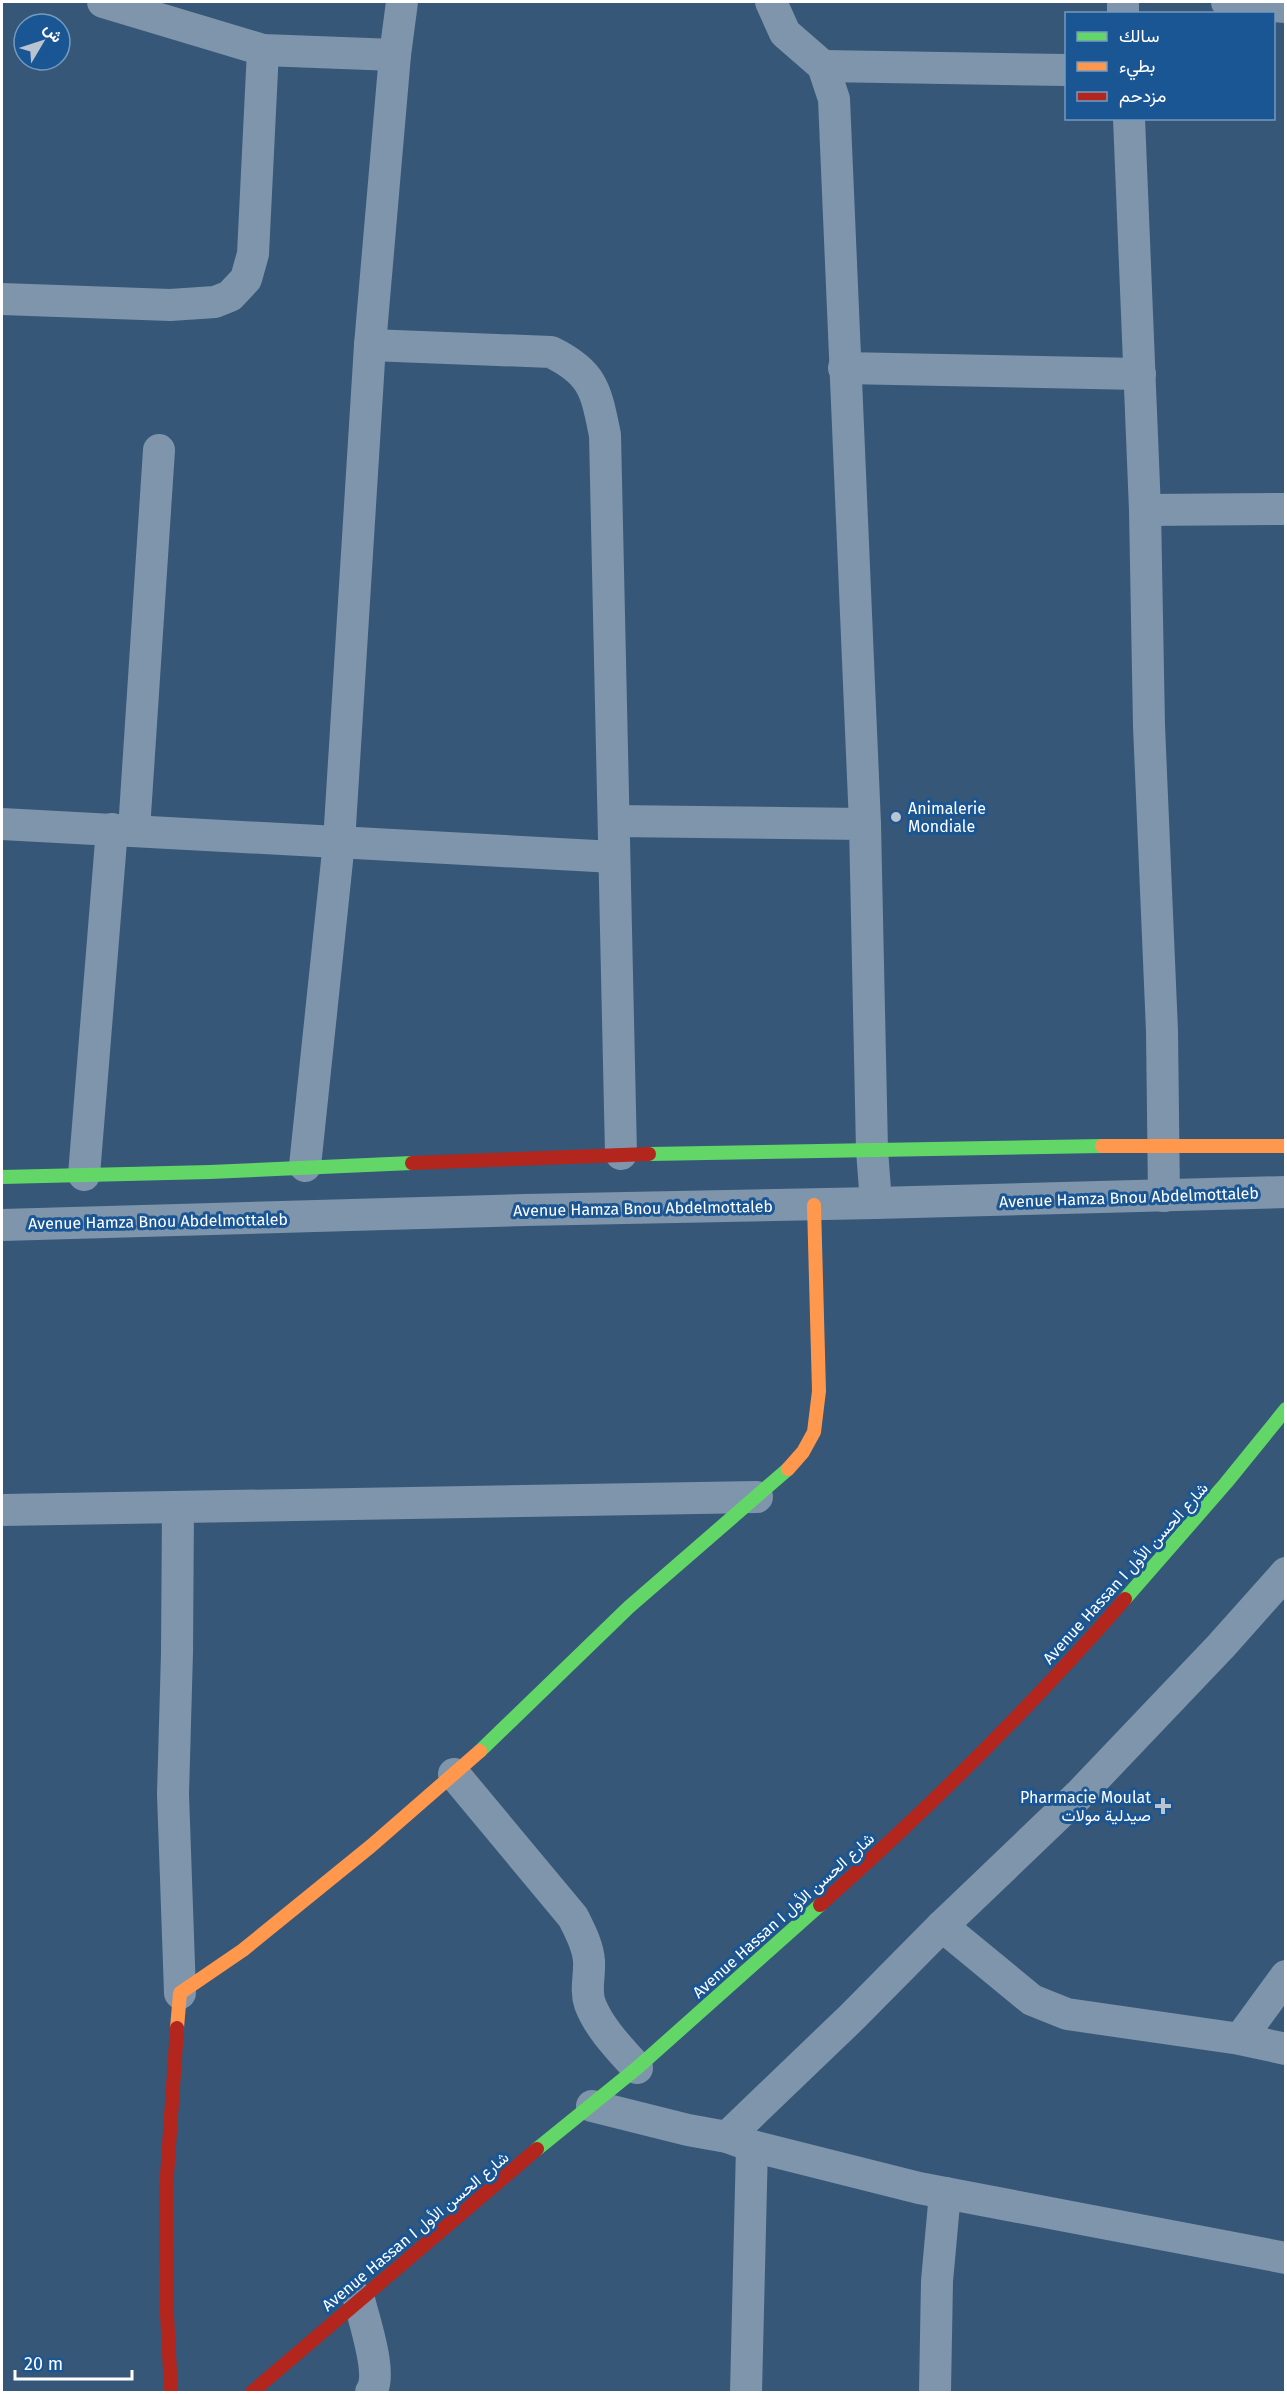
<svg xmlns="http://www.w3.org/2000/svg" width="1287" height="2394" font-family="'Fira Sans',Vazirmatn,sans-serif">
	<rect width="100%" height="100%" fill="#365778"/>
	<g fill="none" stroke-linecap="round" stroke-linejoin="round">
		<g stroke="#7e95ab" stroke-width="32">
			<polyline points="103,2 263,50 395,55"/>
			<polyline points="771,2 785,33 823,66 834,99 865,824 872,1150 876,1203"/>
			<polyline points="1123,2 1123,14"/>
			<polyline points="1227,2 1286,7"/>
			<polyline points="823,66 1066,70"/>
			<polyline points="1129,118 1145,510 1149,726 1162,1031 1164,1196"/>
			<polyline points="2,299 170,305 215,302 230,296 246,279 253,254 263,50"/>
			<path d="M370 345 551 352C594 373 596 391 605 435L621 1154"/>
			<polyline points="844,368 1140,374"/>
			<polyline points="1145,510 1286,509"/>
			<polyline points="615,821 865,824"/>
			<polyline points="2,824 614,857"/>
			<polyline points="134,830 159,450"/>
			<polyline points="305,1166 339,842 370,345 395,55 402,2"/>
			<polyline points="84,1175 112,829"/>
			<polyline points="2,1225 525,1210 876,1203 1286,1192"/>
			<polyline points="178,1507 177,1653 173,1794 180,1993"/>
			<polyline points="2,1510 757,1497"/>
			<path d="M454 1774 573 1917C580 1931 588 1946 589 1961 590 1975 585 1990 590 2004 599 2028 620 2049 637 2068"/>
			<polyline points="942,1926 1032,2000 1067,2014 1240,2039 1286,2049"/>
			<polyline points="1240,2039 1286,1976"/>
			<polyline points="592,2106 688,2130 727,2137 752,2146 919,2188 1286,2258"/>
			<polyline points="727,2137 852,2017 942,1926 1081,1793 1221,1646 1286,1573"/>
			<path d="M359 2299C364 2321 383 2374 371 2392"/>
			<polyline points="746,2392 752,2146"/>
			<polyline points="935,2392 937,2281 945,2193"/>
		</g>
		<g stroke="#63d668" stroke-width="14">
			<polyline points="649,1154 1102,1146"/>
			<polyline points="2,1177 210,1172 412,1163"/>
			<polyline points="1125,1599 1226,1483 1286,1409"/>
			<polyline points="480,1751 629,1607 788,1469"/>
			<polyline points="537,2149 637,2068 820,1905"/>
		</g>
		<g stroke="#ff974d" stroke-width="14">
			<polyline points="1102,1146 1286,1146"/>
			<polyline points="788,1469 803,1452 814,1432 819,1391 814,1205"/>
			<polyline points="177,2028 180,1993 243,1950 371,1846 480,1751"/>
		</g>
		<g stroke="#b3261e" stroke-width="14">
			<polyline points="412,1163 649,1154"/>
			<path d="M820 1905C928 1809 1031 1707 1125 1599"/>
			<polyline points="171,2392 167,2314 166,2190 177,2028"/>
			<polyline points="252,2392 537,2149"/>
		</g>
	</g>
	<g fill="#b9c4d0" stroke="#1a5694" stroke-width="2">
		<circle cx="896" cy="817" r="6"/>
		<path d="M1160 1797h6v6h6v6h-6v6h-6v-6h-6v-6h6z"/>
	</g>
	<g text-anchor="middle" stroke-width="6" stroke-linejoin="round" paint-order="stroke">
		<g font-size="16" fill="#fff" stroke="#1a5694" text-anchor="start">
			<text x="908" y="814">Animalerie<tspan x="908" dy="18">Mondiale</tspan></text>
			<text x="1151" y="1803" text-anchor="end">Pharmacie Moulat<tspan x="1151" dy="18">صيدلية مولات</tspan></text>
		</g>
		<g font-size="16" fill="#fff" stroke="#1a5694">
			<text transform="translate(1129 1197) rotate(-2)" y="6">Avenue Hamza Bnou Abdelmottaleb</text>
			<text transform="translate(643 1208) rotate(-1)" y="6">Avenue Hamza Bnou Abdelmottaleb</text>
			<text transform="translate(158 1221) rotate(-1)" y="6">Avenue Hamza Bnou Abdelmottaleb</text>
			<text transform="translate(1125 1573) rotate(-48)" y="6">Avenue Hassan I شارع الحسن الأول</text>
			<text transform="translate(783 1915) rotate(-42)" y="6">Avenue Hassan I شارع الحسن الأول</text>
			<text transform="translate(415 2231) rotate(-40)" y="6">Avenue Hassan I شارع الحسن الأول</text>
		</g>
	</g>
	<rect width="1287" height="2394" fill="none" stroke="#ffffff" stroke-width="6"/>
	<rect x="1065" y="12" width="210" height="108" fill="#1a5694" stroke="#769abf" stroke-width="1.5"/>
	<rect x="1077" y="32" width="30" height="9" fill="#63d668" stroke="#769abf" stroke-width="1.5"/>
	<text x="1119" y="42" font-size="18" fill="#ffffff">سالك</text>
	<rect x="1077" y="62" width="30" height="9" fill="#ff974d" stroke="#769abf" stroke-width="1.5"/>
	<text x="1119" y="72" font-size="18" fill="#ffffff">بطيء</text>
	<rect x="1077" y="92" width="30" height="9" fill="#b3261e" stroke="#769abf" stroke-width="1.5"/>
	<text x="1119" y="102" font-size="18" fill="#ffffff">مزدحم</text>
	<g transform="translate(42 42) rotate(51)"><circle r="28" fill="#1a5694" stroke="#769abf" stroke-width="1.5"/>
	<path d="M0-4.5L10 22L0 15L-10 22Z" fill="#b9c4d0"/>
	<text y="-9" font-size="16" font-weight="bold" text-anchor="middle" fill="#ffffff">ش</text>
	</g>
	<path d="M15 2370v9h117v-9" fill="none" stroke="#ffffff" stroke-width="3"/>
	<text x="24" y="2370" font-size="18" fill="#ffffff" stroke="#1a5694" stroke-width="4.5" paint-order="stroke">20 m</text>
</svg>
